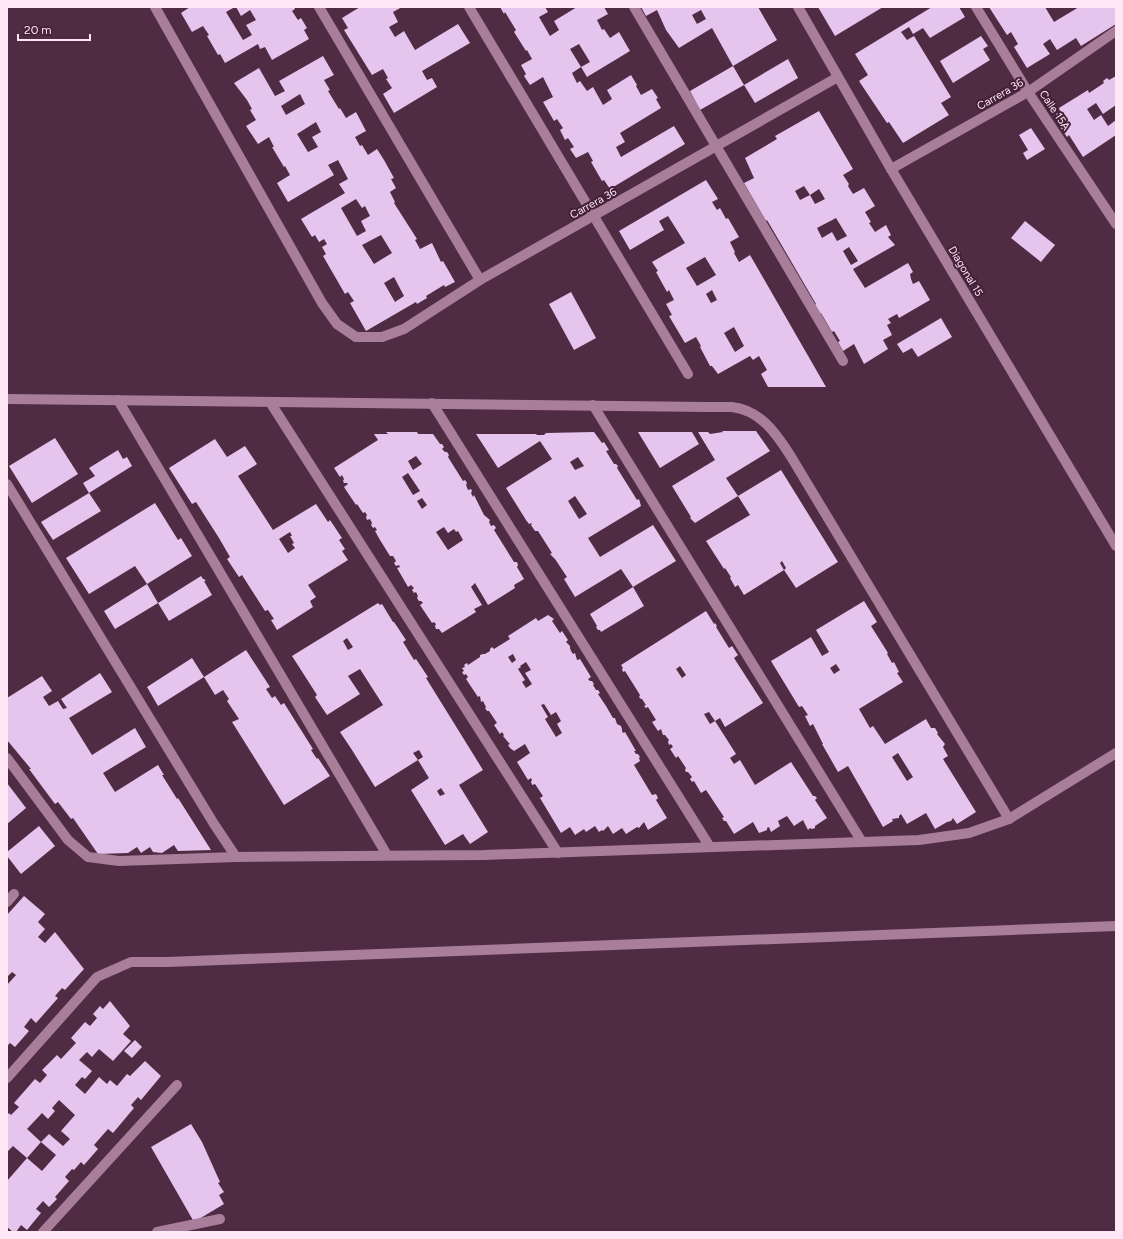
<svg xmlns="http://www.w3.org/2000/svg" width="1123" height="1239" font-family="Figtree,sans-serif">
	<rect width="100%" height="100%" fill="#4f2b44"/>
	<g fill="#e5c5ed" fill-rule="evenodd">
		<polygon points="190,7 235,7 226,12 243,40 252,35 246,25 256,20 250,10 241,16 236,7 294,7 295,9 292,11 298,20 301,18 307,28 304,30 309,39 272,60 265,47 260,49 258,44 225,63 220,54 218,55 207,36 209,35 203,26 192,32 181,13"/>
		<polygon points="360,7 402,7 393,12 398,22 389,27 395,37 404,31 415,50 458,24 470,43 422,71 427,80 432,78 437,87 394,113 383,94 392,88 386,79 388,78 383,69 372,75 344,30 348,28 342,18"/>
		<polygon points="500,7 533,7 533,8 545,7 548,12 539,17 550,36 559,30 554,21 577,7 604,7 608,14 597,20 602,30 604,29 610,38 619,32 630,51 587,77 581,67 590,62 579,44 570,49 581,67 572,73 577,83 580,81 587,91 593,87 603,105 612,99 607,90 631,75 637,85 636,86 641,95 652,89 658,98 656,99 661,108 620,133 625,142 616,147 621,157 674,126 685,144 610,189 604,180 602,181 591,162 593,161 588,152 576,158 570,149 574,147 568,138 565,140 560,130 563,128 557,119 554,121 543,102 553,97 543,77 530,85 524,76 526,74 521,65 532,59 527,50 526,51 514,32 516,30 505,12 504,14"/>
		<path d="M641 7H758L777 40 733 66 712 28 679 48 666 30 657 10 646 16ZM701 10 706 19 697 24 692 15Z"/>
		<polygon points="818,7 883,7 835,36"/>
		<polygon points="932,7 959,7 965,17 930,38 923,28 913,34 909,27 901,32 907,40 914,36 951,97 941,103 949,115 903,143 889,122 887,123 859,81 868,75 855,54"/>
		<polygon points="989,7 1045,7 1054,22 1079,7 1116,7 1116,24 1081,46 1076,38 1057,50 1050,39 1043,44 1050,54 1027,68 1014,47 1018,44 1011,32 1007,35"/>
		<polygon points="981,36 988,46 983,49 990,60 953,83 940,61"/>
		<path d="M323 56 334 75 324 80 330 90 328 91 339 109 340 108 346 118 356 112 366 131 355 137 360 146 362 145 368 155 377 149 384 160 394 178 391 179 396 188 390 192 395 202 394 203 417 239 415 240 420 249 432 243 441 262 443 261 455 282 445 287 444 285 426 296 427 298 417 304 416 302 366 331 350 303 354 301 348 292 345 294 323 256 326 254 322 247 327 244 324 239 319 242 315 235 312 237 301 219 345 193 339 184 348 179 338 160 328 165 334 175 288 202 277 183 290 175 285 166 284 167 272 147H274L269 137 258 144 246 126 256 120 250 110 252 109 247 100 234 83 259 68 275 96 285 91 279 81ZM300 94 305 104 286 115 281 106ZM316 122 321 132 312 137 318 147 308 152 297 134ZM356 199 362 208 365 206 370 216 361 221 366 231 357 236 341 208ZM381 235 392 253 374 264 362 245ZM394 277 404 296 395 302 384 283Z"/>
		<polygon points="788,59 798,78 755,103 744,85"/>
		<polygon points="733,66 744,85 700,110 690,91"/>
		<polygon points="1116,76 1116,105 1103,114 1096,103 1087,109 1094,120 1101,115 1108,126 1116,120 1116,135 1083,157 1069,135 1067,137 1055,119 1058,117 1056,114 1060,111 1059,108 1088,90 1089,93 1104,83 1103,81 1107,78 1109,80"/>
		<path d="M819 111 853 169 843 175 849 184 848 186 853 194 864 188 875 206 865 212 871 222 869 223 875 232 886 225 891 235 888 237 895 245 853 269 856 274 865 288 908 263 913 272 910 274 911 279 913 284 919 281 930 300 899 318 897 314 888 319 891 323 887 325 892 335 883 340 888 349 864 364 854 344 843 351 838 342 840 341 834 331 832 332 821 313 819 315 813 306 816 304 767 220 766 221 744 183 754 178 745 158 777 139 775 136ZM804 186 810 195 819 189 825 199 815 204 810 195 800 200 795 191ZM836 218 847 236 837 241 832 232 822 238 817 228ZM849 247 858 261 851 265 843 251Z"/>
		<polygon points="1031,128 1045,149 1027,160 1023,153 1028,150 1019,135"/>
		<path d="M706 180 718 199 712 202 717 210 720 208 726 219 728 218 739 237 730 242 735 252 734 253 739 262 750 255 826 387H768L761 374 767 370 759 356 753 360 750 356 718 374 712 366H710L700 347 701 346 696 337 685 343 669 316 672 315 666 304 674 300 669 290 667 292 656 272 658 271 652 262 685 243 668 216 659 221 664 230 630 250 619 231ZM705 257 716 275 697 286 686 268ZM712 290 717 300 711 303 706 294ZM734 327 744 346 735 352 724 333Z"/>
		<polygon points="1025,221 1055,245 1041,262 1011,238"/>
		<polygon points="571,292 596,338 574,350 549,304"/>
		<polygon points="941,318 952,337 918,357 912,348 903,353 897,344"/>
		<polygon points="722,431 756,431 770,451 726,478 738,496 695,523 690,518 691,517 672,486 715,460 698,432 708,432 710,434 723,432"/>
		<path d="M386 432H417L418 434H433L440 444H442L444 447 442 449 445 452H447L449 455 448 457 463 481 465 480 467 483 466 485 468 490 471 489 472 491 471 493 473 497 474 495 484 515 490 520 489 522 491 526 494 525 496 528 494 530 514 562H517L518 565 517 567 524 579 514 585 515 588 488 605 475 583 471 587 482 605 474 609 476 612 442 633 439 629H436L435 626 436 624 434 622 432 623 420 605 423 603 421 601H419L417 598 418 596 416 592 414 593 412 590 414 588 411 585 408 587 397 568 400 567 399 565 396 566 394 563 396 561 393 556H390L380 540 375 531 377 530 375 527 373 528 371 525 372 523 370 519 367 520 366 517 367 515 365 512 363 513 357 504 356 505 344 487 348 484 347 483H344L343 481 344 479 342 475 340 477 334 468 378 440 374 434H388ZM416 456 422 464 413 470 408 461ZM408 473 420 491 413 495 402 477ZM422 498 427 505 422 509 417 501ZM444 527 448 533 454 529 456 532 458 531 463 540 448 550 436 532Z"/>
		<path d="M594 432 602 443 604 442 609 450 606 451 614 464H616L618 466 617 468 637 500 639 499 641 506 588 538 600 557 653 525 676 561 633 587 644 606 601 632 600 630H598L596 627 597 626 590 614 633 587 621 569 575 597 564 579 567 577 555 559 550 554 552 553 538 531H535L531 525 532 523 529 524 526 520 506 488 552 459 540 441 498 468 476 434H536L537 435H544L546 433ZM578 457 584 466 575 470 570 462ZM575 496 587 514 579 519 568 501Z"/>
		<polygon points="638,432 692,432 699,444 660,468"/>
		<polygon points="55,438 78,474 32,503 9,466"/>
		<path d="M215 439 227 457 245 446 257 464 238 476 273 530 316 504 328 522 330 520 342 538 339 540 345 549 342 551 348 560 308 585 316 597 310 601 313 607 277 630 271 620 274 619 268 610 265 611 242 575 239 577 227 559 230 557 219 538 196 502 192 504 169 468ZM290 532 292 536H290L294 543 292 544 295 548 288 553 279 539Z"/>
		<polygon points="118,450 123,459 127,457 132,466 89,493 83,483 95,476 89,468"/>
		<polygon points="781,470 838,562 796,588 784,570 786,568 782,561 780,563 784,570 744,595 738,585 735,587 730,578 731,577 725,568 724,569 706,541 750,515 738,496"/>
		<polygon points="89,493 101,511 53,540 41,522"/>
		<polygon points="155,503 178,540 181,538 192,556 147,584 135,566 89,594 66,558"/>
		<polygon points="201,576 203,579 204,579 206,581 204,581 212,595 169,621 158,603"/>
		<polygon points="147,584 158,603 115,629 104,611"/>
		<path d="M864 601 877 622 871 626 888 653 887 654 892 663 894 662 899 672 897 673 903 682 859 709 870 728 873 726 885 744 926 719 931 728H935L938 733 937 734 945 744 943 747 948 756 943 759 976 812 957 824 953 818 951 821 947 822 935 829 926 813 907 824 901 814 899 816V818L892 819 893 821 883 827 848 766 838 772 822 744H823L813 724 810 726 805 716 808 715 802 706 799 707 771 661 811 637 822 656 829 652 816 630ZM836 664 840 670 834 674 830 668ZM898 753 913 777 907 781 892 757Z"/>
		<path d="M378 603 380 605 382 604 393 622H394L406 640 403 642 414 660 416 659 428 677 426 678 483 770 459 785 488 832 470 844 463 834 445 845 411 790 429 778 418 760 423 757 419 750 413 753 418 760 375 787 352 750 340 732 383 705 360 669 348 676 360 694 327 715 315 697 317 695 292 656ZM347 638 353 647 348 650 343 641ZM441 788 445 794 440 796 437 791Z"/>
		<path d="M706 611 714 624 715 623 717 626 716 627 729 648 732 646 738 655 734 658 763 703 725 727 720 718 715 721 709 712 704 714 710 724 715 721 736 754 730 758 734 764 740 760 755 785 791 762 813 796H815L817 798 815 800 827 818 815 826V828L812 829 810 828 808 830 803 820 794 826 787 816 778 821 780 826 771 832 769 827 767 828V830L759 833 753 822 734 834 726 821H724L722 818 724 817 706 790 701 793 694 781 692 782 690 779 692 777 688 772H686L685 770 686 768 678 756 676 758 670 749 673 747 671 744 669 745 668 742 669 740 665 735H663L661 729 658 731 652 722 656 720 648 707 646 708 644 706 646 705 642 699H641L639 697 640 695 625 671 623 672 622 669 623 668 621 665ZM680 666 686 675 682 678 676 669Z"/>
		<path d="M548 615 554 619 552 621 560 633 562 631 568 640 566 642 570 646V648L571 651 573 654 575 653 577 660 580 659 591 677 588 679 590 681H592L594 684 593 685 596 690H598L600 693 598 694 606 706 613 718H615L617 724 621 726 622 729V731L623 733 625 732 636 751H634L636 754H638L640 757 639 758 640 761 634 765 652 795 656 794 658 798 656 800 667 818 648 830 644 822 639 828 637 827 626 834 622 828 613 834 608 826 603 831 602 830 599 832 595 826 586 832 584 829 575 835 570 827 561 833 540 798 543 796 535 784 532 785 531 782 532 780 531 778 528 780 517 762 530 753 525 744 514 751 510 748 508 745 510 744 508 742 503 736 504 735 502 732 500 734 494 725 497 723 489 711H487L485 708 486 707 483 701 481 702 480 696 478 697 466 679 468 677 466 674 464 675 462 672 464 671 462 668 465 667 464 665 467 663 468 665 480 657V655L483 654H485L490 651V649L492 647 494 649 510 639 508 636 536 618 538 621ZM513 654 516 660 512 663 508 657ZM526 662 531 670 525 673 532 684 526 688 522 682 525 680 518 669 521 667 520 666ZM544 704 551 715 556 712 561 721 557 724 562 733 556 737 545 719 548 717 541 705Z"/>
		<polygon points="246,650 270,687 266,689 272,698 275,696 281,705 284,703 313,749 311,750 317,759 318,758 330,776 284,805 232,722 239,719 227,701 229,699 223,690 215,695 204,677 158,706 147,687 192,658 204,677"/>
		<polygon points="100,673 112,692 69,718 92,755 135,728 146,747 103,773 115,792 158,765 164,775 162,775 177,799 178,798 211,850 178,851 174,845 162,853 153,852 150,847 141,853 137,847 128,853 98,854 73,818 71,819 58,802 55,804 29,769 31,769 7,740 7,698 42,676 52,691 43,697 49,706 58,701 63,709 67,708 61,699"/>
		<polygon points="7,783 26,808 7,824"/>
		<polygon points="39,826 55,846 21,874 7,856 7,852"/>
		<polygon points="24,896 45,914 38,922 45,929 38,937 45,943 55,932 84,969 65,990 62,988 55,996 58,998 36,1023 31,1018 24,1027 29,1031 15,1047 10,1043 7,1046 7,1013 8,1012 7,1011 7,985 16,975 12,972 7,977 7,915"/>
		<polygon points="110,1001 130,1026 123,1034 131,1041 113,1061 99,1049 92,1057 87,1052 79,1060 92,1071 85,1079 82,1077 75,1085 85,1094 99,1077 107,1084 110,1080 117,1086 127,1074 130,1076 145,1061 161,1076 141,1100 138,1097 131,1105 134,1108 113,1133 108,1129 94,1145 98,1149 84,1165 81,1162 74,1170 72,1169 65,1177 69,1181 55,1197 57,1199 49,1207 43,1201 36,1209 41,1213 27,1230 21,1225 16,1232 13,1232 7,1227 7,1181 27,1158 42,1171 56,1155 41,1142 49,1134 63,1146 70,1139 61,1131 75,1115 59,1100 52,1108 55,1111 48,1119 42,1113 27,1129 41,1142 27,1158 13,1146 7,1152 7,1116 9,1113 11,1115 19,1107 14,1103 35,1079 40,1083 47,1075 42,1070 57,1055 61,1059 76,1043 71,1038 85,1022 90,1026 97,1018 93,1014 100,1006 103,1009"/>
		<polygon points="135,1040 142,1047 132,1058 124,1051"/>
		<polygon points="191,1124 202,1142 220,1182 218,1183 224,1192 219,1195 224,1204 194,1222 151,1147"/>
	</g>
	<g fill="none" stroke-linecap="round" stroke-linejoin="round">
		<g stroke="#a97e9a" stroke-width="10">
			<polyline points="155,7 322,303 337,324 356,337 382,337 404,329 480,280 838,77"/>
			<polyline points="319,7 480,280"/>
			<polyline points="469,7 688,374"/>
			<polyline points="634,7 843,361"/>
			<polyline points="798,7 891,169 1116,546"/>
			<polyline points="976,7 1028,92 1116,224"/>
			<polyline points="891,169 1028,92 1116,31"/>
			<path d="M7 399 707 407C715 407 724 407 732 407 760 410 776 433 790 455L1009 819"/>
			<polyline points="118,400 387,855"/>
			<polyline points="270,402 558,853"/>
			<polyline points="432,403 710,847"/>
			<polyline points="593,405 862,842"/>
			<polyline points="7,484 214,824 236,857"/>
			<polyline points="7,758 68,840 88,857 119,861 236,857 484,855 919,840 969,833 1009,819 1116,753"/>
			<polyline points="7,902 14,894"/>
			<polyline points="7,1078 97,977 131,962 167,962 1116,926"/>
			<polyline points="43,1232 177,1085"/>
			<polyline points="157,1232 220,1219"/>
		</g>
	</g>
	<g text-anchor="middle" stroke-width="4" stroke-linejoin="round" paint-order="stroke">
		<g font-size="11" fill="#ffe7f6" stroke="#442039">
			<text transform="translate(1000 94) rotate(-30)" y="4">Carrera 36</text>
			<text transform="translate(1055 110) rotate(56)" y="4">Calle 15A</text>
			<text transform="translate(593 203) rotate(-29)" y="4">Carrera 36</text>
			<text transform="translate(966 271) rotate(59)" y="4">Diagonal 15</text>
		</g>
	</g>
	<rect width="1123" height="1239" fill="none" stroke="#ffe7f6" stroke-width="16"/>
	<path d="M18 34v6h72v-6" fill="none" stroke="#ffe7f6" stroke-width="2"/>
	<text x="24" y="34" font-size="12" fill="#ffe7f6" stroke="#442039" stroke-width="3" paint-order="stroke">20 m</text>
</svg>
